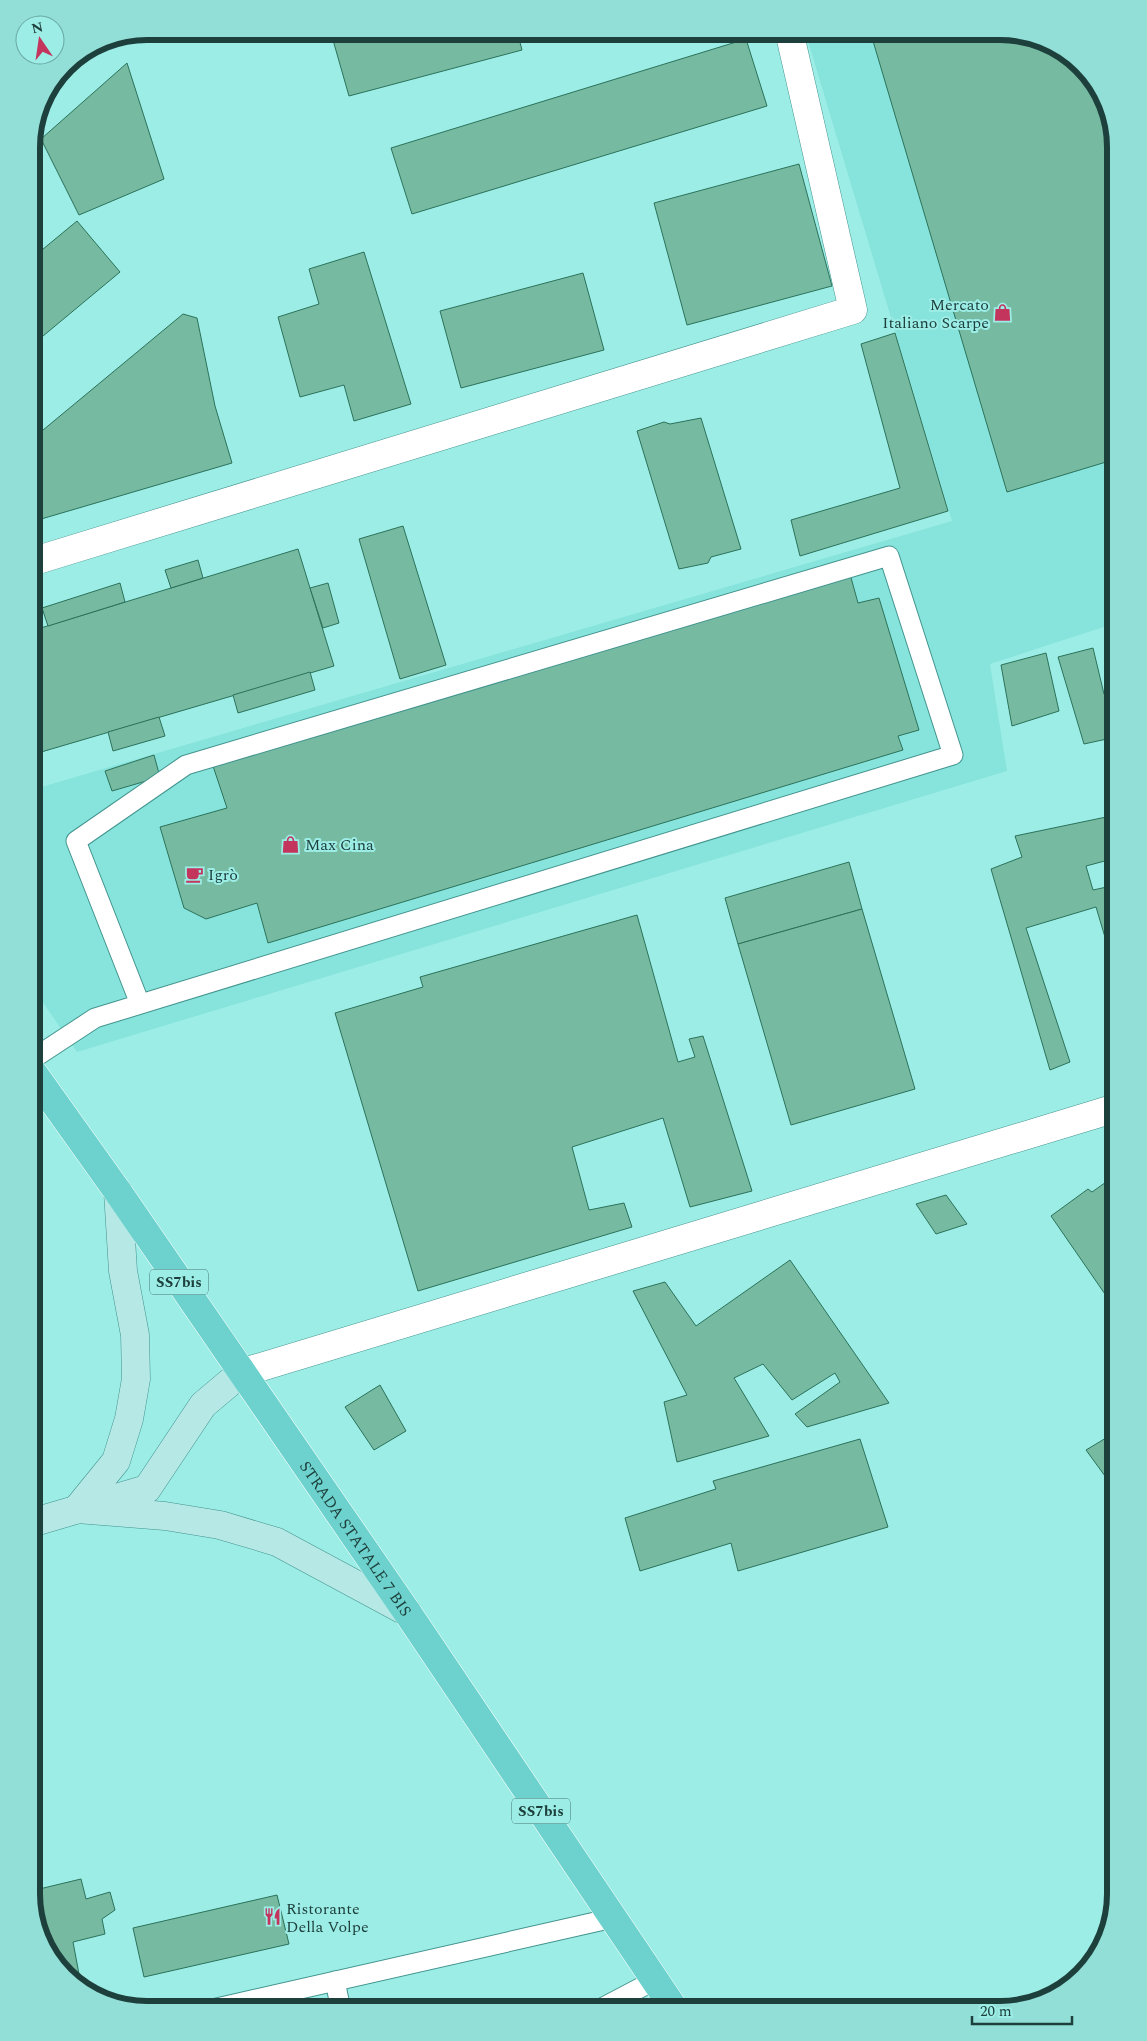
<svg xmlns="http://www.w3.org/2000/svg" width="1147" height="2041" font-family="Spectral,serif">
	<rect width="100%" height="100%" fill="#9cede6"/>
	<polygon fill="#87e4dc" points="805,31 1008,32 1065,51 1104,96 1116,147 1116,623 990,664 1007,771 77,1052 31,985 31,790 952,521"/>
	<g fill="#76bba1" stroke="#2c725b">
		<polygon points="338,31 517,31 522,50 349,96 331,33"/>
		<polygon points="906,31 1008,32 1065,51 1104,96 1116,147 1116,459 1007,492 873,41"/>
		<polygon points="746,39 767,106 412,214 391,148"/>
		<polygon points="127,63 164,179 79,215 41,139"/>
		<polygon points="799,164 832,286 687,325 654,203"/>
		<polygon points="77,221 120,272 31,346 31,259"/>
		<polygon points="364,252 411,404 354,421 344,385 300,397 278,317 319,304 309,269"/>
		<polygon points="583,273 604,350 461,388 440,311"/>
		<polygon points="183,314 197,318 215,406 232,463 31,522 31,440"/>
		<polygon points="895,333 948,511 800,556 791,520 900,488 861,344"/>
		<polygon points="701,418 741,549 711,557 708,563 679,569 637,431 664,422 670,424"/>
		<polygon points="403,526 446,665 400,679 359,539"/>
		<polygon points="298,549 334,666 31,755 31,631"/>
		<polygon points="198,560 203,578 171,588 165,570"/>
		<polygon points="850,574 858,603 879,598 919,730 898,736 903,750 268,943 257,903 206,919 184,908 160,827 227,808 213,766"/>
		<polygon points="120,583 125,602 48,626 42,608"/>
		<polygon points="328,583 339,623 323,628 310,588"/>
		<polygon points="1093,648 1104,694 1116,691 1116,737 1084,744 1058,657"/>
		<polygon points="1046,653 1059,711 1012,726 1001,665"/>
		<polygon points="310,672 315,690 238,713 233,695"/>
		<polygon points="159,717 165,736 113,751 108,732"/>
		<polygon points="154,755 160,777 112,791 105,771"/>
		<polygon points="1111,816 1116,831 1116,858 1086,866 1093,890 1116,885 1116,974 1096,907 1026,928 1070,1062 1050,1070 991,869 1022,857 1015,836"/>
		<polygon points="849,862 862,909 738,944 725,898"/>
		<polygon points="862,909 915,1089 791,1125 738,944"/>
		<polygon points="637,915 678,1062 695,1057 689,1039 703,1036 752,1191 690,1207 663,1118 572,1147 589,1210 624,1203 632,1227 418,1291 335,1013 423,987 420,977"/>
		<polygon points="1116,1175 1116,1310 1051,1216 1088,1189 1092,1192"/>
		<polygon points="946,1195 967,1224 936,1234 916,1204"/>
		<polygon points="790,1260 889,1403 807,1427 795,1414 840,1382 835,1373 792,1400 763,1364 734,1378 769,1436 677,1462 664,1402 687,1395 633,1291 665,1282 696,1326"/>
		<polygon points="380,1385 406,1431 374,1450 345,1407"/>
		<polygon points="1116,1432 1116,1486 1113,1487 1086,1450"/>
		<polygon points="860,1439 888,1527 738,1571 731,1543 640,1571 625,1518 716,1489 713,1481"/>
		<polygon points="81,1879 86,1899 110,1892 115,1910 102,1919 105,1934 73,1942 82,1990 43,1945 31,1894 31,1891"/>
		<polygon points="277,1895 289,1944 144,1977 133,1928"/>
	</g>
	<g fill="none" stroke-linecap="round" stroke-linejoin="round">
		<defs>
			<g id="lane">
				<polyline points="31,1060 95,1018 953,755 889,556 186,765 76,841 140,1004"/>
				<polyline points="335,1981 341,2010"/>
				<polyline points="208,2010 613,1918"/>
				<polyline points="598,2010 655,1980"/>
			</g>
			<g id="street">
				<polyline points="31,562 853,310 789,31"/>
				<polyline points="241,1373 1116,1108"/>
			</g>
			<g id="secondary">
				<polyline points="77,1509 165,1516 220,1525 277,1542 407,1612"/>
				<polyline points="77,1509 116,1461 129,1419 136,1379 135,1335 123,1271 118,1192"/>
				<polyline points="31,1523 147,1489 203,1405 241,1373"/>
			</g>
			<g id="primary">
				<path id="s1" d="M31 1070 118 1192 407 1612 675 2010"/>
			</g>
		</defs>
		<use href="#lane" stroke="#42948e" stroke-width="21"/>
		<use href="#street" stroke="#42948e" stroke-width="29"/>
		<use href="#secondary" stroke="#42948e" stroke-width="29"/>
		<use href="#primary" stroke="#fff" stroke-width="29"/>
		<use href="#lane" stroke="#fff" stroke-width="19"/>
		<use href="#street" stroke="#fff" stroke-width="28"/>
		<use href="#secondary" stroke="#b6e8e6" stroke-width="28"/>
		<use href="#primary" stroke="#6dd2cd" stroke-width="28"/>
	</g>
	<defs>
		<symbol id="shop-bare" viewBox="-9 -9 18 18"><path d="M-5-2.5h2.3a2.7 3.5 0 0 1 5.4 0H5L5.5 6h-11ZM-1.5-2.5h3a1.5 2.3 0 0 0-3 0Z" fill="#c4355e" stroke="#9cede6" stroke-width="2.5" paint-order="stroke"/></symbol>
		<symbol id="cafe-bare" viewBox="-9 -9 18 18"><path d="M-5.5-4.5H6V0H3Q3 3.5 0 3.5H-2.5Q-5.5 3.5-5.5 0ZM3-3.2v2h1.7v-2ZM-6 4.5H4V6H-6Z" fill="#c4355e" stroke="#9cede6" stroke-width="2.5" paint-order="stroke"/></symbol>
		<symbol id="restaurant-bare" viewBox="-9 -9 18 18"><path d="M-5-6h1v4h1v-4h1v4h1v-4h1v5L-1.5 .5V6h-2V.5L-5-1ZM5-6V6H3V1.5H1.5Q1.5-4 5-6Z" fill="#c4355e" stroke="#9cede6" stroke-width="2.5" paint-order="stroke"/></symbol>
	</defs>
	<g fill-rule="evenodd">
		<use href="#shop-bare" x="990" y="300" width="25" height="25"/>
		<use href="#shop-bare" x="278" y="832" width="25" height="25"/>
		<use href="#cafe-bare" x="182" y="862" width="25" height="25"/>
		<use href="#restaurant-bare" x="260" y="1904" width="25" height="25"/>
	</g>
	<g text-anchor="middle" stroke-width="4" stroke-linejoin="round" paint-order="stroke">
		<g fill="#9cede6" stroke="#447470" stroke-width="1">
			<rect x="150" y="1269.5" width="58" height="25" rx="4"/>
			<rect x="512" y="1798.5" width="58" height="25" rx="4"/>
		</g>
		<g font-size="15" font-weight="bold" fill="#1e403d">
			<text x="179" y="1287">SS7bis</text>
			<text x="541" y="1816">SS7bis</text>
		</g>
		<g font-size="16" fill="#1e403d" stroke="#9cede6" text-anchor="start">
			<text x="989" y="310" text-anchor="end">Mercato<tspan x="989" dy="18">Italiano Scarpe</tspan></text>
			<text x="305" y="850">Max Cina</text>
			<text x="208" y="880">Igrò</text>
			<text x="286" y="1914">Ristorante<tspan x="286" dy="18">Della Volpe</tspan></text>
		</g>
		<g font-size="16" fill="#1e403d" stroke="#9cede6">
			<text dy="6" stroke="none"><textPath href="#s1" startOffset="570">STRADA STATALE 7 BIS</textPath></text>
		</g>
	</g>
	<path d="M0 0H1147V2041H0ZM147 40H1000A107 107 0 0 1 1107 147V1894A107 107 0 0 1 1000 2001H147A107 107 0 0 1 40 1894V147A107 107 0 0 1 147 40Z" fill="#92dfd8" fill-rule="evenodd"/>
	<path fill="none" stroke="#1e403d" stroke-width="6" d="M147 40H1000A107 107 0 0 1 1107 147V1894A107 107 0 0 1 1000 2001H147A107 107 0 0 1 40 1894V147A107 107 0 0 1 147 40Z"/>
	<g transform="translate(40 40) rotate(347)"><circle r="24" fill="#9cede6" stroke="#6aa8a2"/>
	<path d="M0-4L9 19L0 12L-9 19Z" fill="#c4355e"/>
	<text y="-8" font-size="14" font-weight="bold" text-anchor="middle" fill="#1e403d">N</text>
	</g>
	<path d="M972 2016v8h100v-8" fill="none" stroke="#1e403d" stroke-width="2.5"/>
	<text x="980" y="2016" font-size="15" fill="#1e403d" stroke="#9cede6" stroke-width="4" paint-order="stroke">20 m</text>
</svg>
